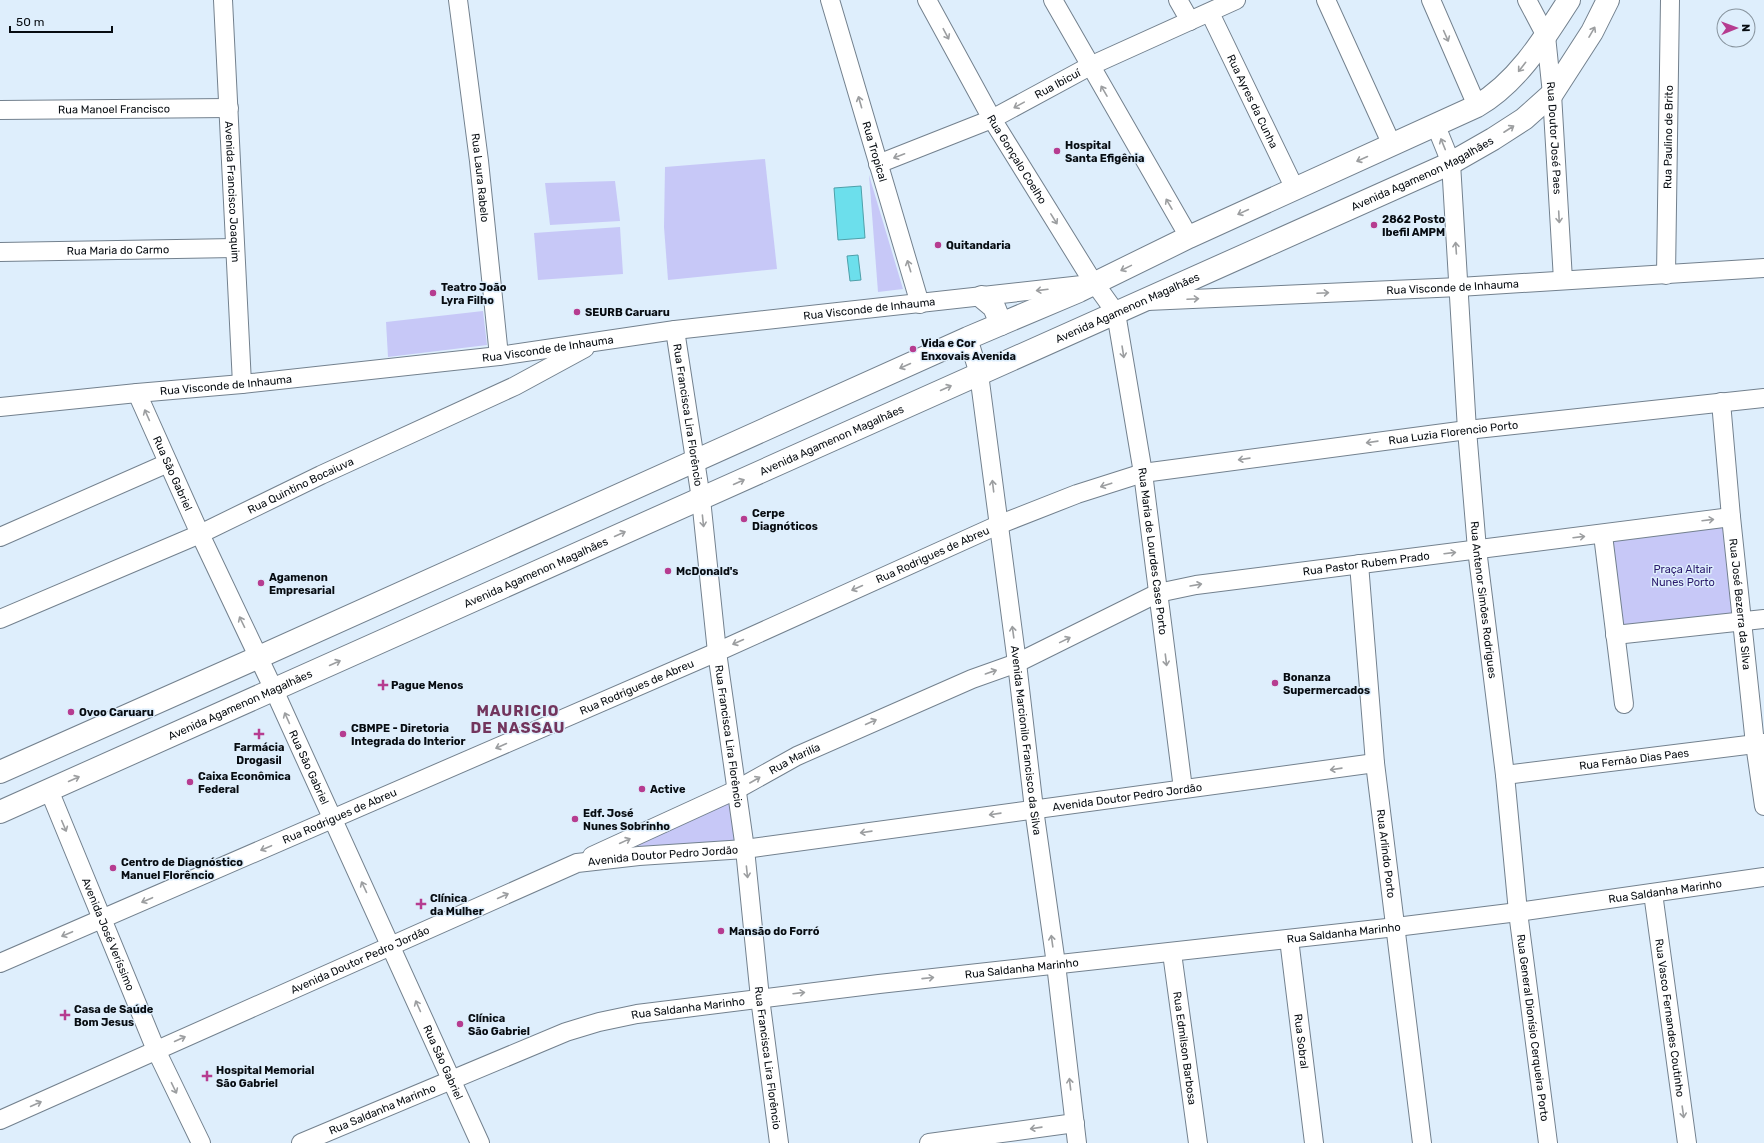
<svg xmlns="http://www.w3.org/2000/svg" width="1764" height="1143" font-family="Rubik,sans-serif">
	<rect width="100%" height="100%" fill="#deeefc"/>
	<g fill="#c7c8f7">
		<polygon points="765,159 777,269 668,280 664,227 665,167"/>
		<polygon points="869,175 903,289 878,292"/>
		<polygon points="615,181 620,221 550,225 545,183"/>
		<polygon points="620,227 623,274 538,280 534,233"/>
		<polygon points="483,311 487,345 388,357 386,322"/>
		<polygon points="1731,517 1742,620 1615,635 1603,535"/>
		<polygon points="735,792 742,846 609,854"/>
	</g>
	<g fill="#6cdfec" stroke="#4ea0aa">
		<polygon points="861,186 865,238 838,240 834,188"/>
		<polygon points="858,255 861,280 850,281 847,256"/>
	</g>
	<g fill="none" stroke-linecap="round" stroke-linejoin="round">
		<defs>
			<g id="minor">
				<path id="s1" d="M223 0 242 384"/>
				<path id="s2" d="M458 0 479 161 499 356"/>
				<path id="s3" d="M830 0 920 304"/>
				<path id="s4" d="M927 0 992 119 1088 274 1116 313 1143 473 1183 789"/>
				<polyline points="1053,0 1189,237"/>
				<polyline points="1178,0 1190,21"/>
				<polyline points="1326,0 1392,145"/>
				<polyline points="1431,0 1477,106"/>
				<path id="s5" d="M1527 0 1546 36 1552 94 1563 280"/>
				<path id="s6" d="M1210 13 1295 189"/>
				<path id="s7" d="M0 110 229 108"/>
				<path id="s8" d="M1436 126 1451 163 1467 430 1477 549 1505 775 1518 912 1548 1143"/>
				<path id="s9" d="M878 164 992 119 1090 66 1236 0"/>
				<path id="s10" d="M0 252 235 248"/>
				<path id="s11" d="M1666 275 1670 0"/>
				<path id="s12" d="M1147 301 1459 287 1764 268"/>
				<path id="s13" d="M675 330 701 499 717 652 745 849 760 998 779 1143"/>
				<path id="s14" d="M968 338 979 374 1017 663 1034 809 1056 964 1077 1143"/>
				<path id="s15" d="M137 393 200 534 274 690 480 1143"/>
				<path id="s16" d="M1721 402 1731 517 1755 744 1764 806"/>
				<path id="s17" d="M0 407 137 393 242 384 499 356 675 330 1082 285"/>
				<polyline points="1603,535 1624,704"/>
				<polyline points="0,537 168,463"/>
				<path id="s18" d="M1359 564 1375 763 1422 1143"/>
				<path id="s19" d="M0 619 200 534 321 475 515 386 585 348"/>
				<polyline points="1615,635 1764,619"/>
				<path id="s20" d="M1505 775 1764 743"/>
				<path id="s21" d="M49 790 156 1050 201 1143"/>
				<path id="s22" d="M592 856 736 790 797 756 972 679 1017 663 1158 593 1196 585 1731 517"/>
				<path id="s23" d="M1653 893 1687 1143"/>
				<path id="s24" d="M1289 939 1314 1143"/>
				<path id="s25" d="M1172 953 1198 1143"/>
				<path id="s26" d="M0 963 717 652 998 525 1077 494 1143 473 1467 430 1764 398"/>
				<path id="s27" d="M0 1120 577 863 639 856 745 849 1375 763"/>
				<path id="s28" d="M301 1143 566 1032 599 1022 637 1014 879 984 1396 927 1518 912 1764 877"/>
				<polyline points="929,1143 1075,1123"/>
			</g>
			<g id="major">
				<polyline points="982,297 994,307 1001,324"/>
				<path d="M0 772 259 657 968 338 1079 291 1189 237 1477 106C1518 82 1544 39 1569 0"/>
				<path id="s29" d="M0 812 1451 163 1493 139 1524 119 1552 94 1592 32 1608 0"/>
			</g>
		</defs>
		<use href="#minor" stroke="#73818e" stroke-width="20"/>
		<use href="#major" stroke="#73818e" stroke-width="24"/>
		<use href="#minor" stroke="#fff" stroke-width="18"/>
		<use href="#major" stroke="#fff" stroke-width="22"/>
	</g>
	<defs><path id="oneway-shaft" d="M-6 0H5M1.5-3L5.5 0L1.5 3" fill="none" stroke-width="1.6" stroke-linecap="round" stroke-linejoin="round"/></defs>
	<g stroke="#9c9ea0">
		<use href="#oneway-shaft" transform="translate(1592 32) rotate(-60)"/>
		<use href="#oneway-shaft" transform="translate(946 34) rotate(62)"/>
		<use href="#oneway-shaft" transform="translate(1446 36) rotate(66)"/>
		<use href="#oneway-shaft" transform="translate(1522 67) rotate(128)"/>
		<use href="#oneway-shaft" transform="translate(1104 91) rotate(-120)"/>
		<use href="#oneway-shaft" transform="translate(860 102) rotate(-106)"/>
		<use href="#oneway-shaft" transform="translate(1019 105) rotate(151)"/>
		<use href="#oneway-shaft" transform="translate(1509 129) rotate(-33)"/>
		<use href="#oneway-shaft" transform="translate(1443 144) rotate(-112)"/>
		<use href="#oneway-shaft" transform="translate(899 156) rotate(159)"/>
		<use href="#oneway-shaft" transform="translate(1362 159) rotate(156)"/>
		<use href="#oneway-shaft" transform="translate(1169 204) rotate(-120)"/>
		<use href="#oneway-shaft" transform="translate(1243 212) rotate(155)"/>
		<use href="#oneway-shaft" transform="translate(1559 217) rotate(87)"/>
		<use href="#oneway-shaft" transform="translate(1054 219) rotate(58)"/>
		<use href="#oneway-shaft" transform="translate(1456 248) rotate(-94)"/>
		<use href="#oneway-shaft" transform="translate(909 266) rotate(-107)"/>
		<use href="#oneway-shaft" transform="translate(1126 268) rotate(154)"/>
		<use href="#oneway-shaft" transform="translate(1042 290) rotate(173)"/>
		<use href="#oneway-shaft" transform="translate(1323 293) rotate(-3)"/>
		<use href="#oneway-shaft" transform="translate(1193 299) rotate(-3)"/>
		<use href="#oneway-shaft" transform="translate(1123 352) rotate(81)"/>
		<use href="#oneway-shaft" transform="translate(905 366) rotate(156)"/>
		<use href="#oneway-shaft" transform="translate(946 388) rotate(-24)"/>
		<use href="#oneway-shaft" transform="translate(147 415) rotate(-114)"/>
		<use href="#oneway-shaft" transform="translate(1372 442) rotate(172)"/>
		<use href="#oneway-shaft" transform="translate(1244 459) rotate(172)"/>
		<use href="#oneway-shaft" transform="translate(739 482) rotate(-24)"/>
		<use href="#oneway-shaft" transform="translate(1106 485) rotate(162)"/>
		<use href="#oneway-shaft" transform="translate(993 486) rotate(-97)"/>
		<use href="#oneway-shaft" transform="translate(1708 520) rotate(-7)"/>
		<use href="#oneway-shaft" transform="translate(703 521) rotate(84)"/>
		<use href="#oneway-shaft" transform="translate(620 534) rotate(-24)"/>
		<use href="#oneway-shaft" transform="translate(1579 537) rotate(-7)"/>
		<use href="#oneway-shaft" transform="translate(1450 553) rotate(-7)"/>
		<use href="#oneway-shaft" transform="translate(1196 585) rotate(-10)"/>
		<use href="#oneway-shaft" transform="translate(857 588) rotate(156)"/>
		<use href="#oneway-shaft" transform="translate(242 622) rotate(-116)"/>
		<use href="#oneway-shaft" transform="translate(1013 632) rotate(-98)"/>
		<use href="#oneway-shaft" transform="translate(1065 640) rotate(-26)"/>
		<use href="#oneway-shaft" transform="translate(738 642) rotate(156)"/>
		<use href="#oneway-shaft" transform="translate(1166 660) rotate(83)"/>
		<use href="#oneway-shaft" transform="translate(335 663) rotate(-24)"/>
		<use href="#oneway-shaft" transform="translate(991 672) rotate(-19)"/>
		<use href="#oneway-shaft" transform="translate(287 718) rotate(-114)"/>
		<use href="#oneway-shaft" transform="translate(871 722) rotate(-24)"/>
		<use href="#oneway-shaft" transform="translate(501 746) rotate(156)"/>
		<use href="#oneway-shaft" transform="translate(1336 769) rotate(172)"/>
		<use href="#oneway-shaft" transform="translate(74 779) rotate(-24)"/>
		<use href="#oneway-shaft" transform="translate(755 780) rotate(-30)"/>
		<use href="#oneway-shaft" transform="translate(995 814) rotate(172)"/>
		<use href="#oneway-shaft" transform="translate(64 826) rotate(67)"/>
		<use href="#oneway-shaft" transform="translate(866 832) rotate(172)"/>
		<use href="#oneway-shaft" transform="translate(625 841) rotate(-25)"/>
		<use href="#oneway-shaft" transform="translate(266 848) rotate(157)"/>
		<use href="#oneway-shaft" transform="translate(747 872) rotate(84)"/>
		<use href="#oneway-shaft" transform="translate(364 887) rotate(-115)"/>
		<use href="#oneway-shaft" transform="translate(503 896) rotate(-24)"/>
		<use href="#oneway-shaft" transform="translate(147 900) rotate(157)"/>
		<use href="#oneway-shaft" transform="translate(67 934) rotate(157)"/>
		<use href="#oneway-shaft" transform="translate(1052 941) rotate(-98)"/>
		<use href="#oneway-shaft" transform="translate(928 978) rotate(-6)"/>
		<use href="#oneway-shaft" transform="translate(799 993) rotate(-7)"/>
		<use href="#oneway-shaft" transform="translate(418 1006) rotate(-114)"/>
		<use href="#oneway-shaft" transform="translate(180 1039) rotate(-24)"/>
		<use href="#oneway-shaft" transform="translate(1070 1084) rotate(-97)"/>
		<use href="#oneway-shaft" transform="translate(174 1088) rotate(64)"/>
		<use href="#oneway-shaft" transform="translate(36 1104) rotate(-24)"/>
		<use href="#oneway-shaft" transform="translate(1683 1112) rotate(82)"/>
		<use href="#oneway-shaft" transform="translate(1036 1128) rotate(172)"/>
	</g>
	<g fill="#b63c90" stroke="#deeefc" stroke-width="1.5">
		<circle cx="1057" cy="151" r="4"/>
		<circle cx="1374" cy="225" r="4"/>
		<circle cx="938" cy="245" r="4"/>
		<circle cx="433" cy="293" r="4"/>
		<circle cx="577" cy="312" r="4"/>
		<circle cx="913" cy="349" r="4"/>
		<circle cx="744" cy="519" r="4"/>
		<circle cx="668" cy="571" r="4"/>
		<circle cx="261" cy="583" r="4"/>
		<circle cx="1275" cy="683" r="4"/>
		<path d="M381 679h4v4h4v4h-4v4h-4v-4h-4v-4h4z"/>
		<circle cx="71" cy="712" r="4"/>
		<path d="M257 728h4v4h4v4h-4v4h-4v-4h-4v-4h4z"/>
		<circle cx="343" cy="734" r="4"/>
		<circle cx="190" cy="782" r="4"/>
		<circle cx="642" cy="789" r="4"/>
		<circle cx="575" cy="819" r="4"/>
		<circle cx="113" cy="868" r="4"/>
		<path d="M419 898h4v4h4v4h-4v4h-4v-4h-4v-4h4z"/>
		<circle cx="721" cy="931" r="4"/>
		<path d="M63 1009h4v4h4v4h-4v4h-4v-4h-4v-4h4z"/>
		<circle cx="460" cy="1024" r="4"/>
		<path d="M205 1070h4v4h4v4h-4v4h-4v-4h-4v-4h4z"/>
	</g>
	<g text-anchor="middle" stroke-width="3" stroke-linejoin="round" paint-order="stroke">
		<g font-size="11" fill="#070c11" stroke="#deeefc">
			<text dy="4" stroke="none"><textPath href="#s9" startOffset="197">Rua Ibicuí</textPath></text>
			<text dy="4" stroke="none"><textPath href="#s6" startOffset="98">Rua Ayres da Cunha</textPath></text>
			<text dy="4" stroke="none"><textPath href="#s7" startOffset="114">Rua Manoel Francisco</textPath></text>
			<text dy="4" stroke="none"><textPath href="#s11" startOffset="138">Rua Paulino de Brito</textPath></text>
			<text dy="4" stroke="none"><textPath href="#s5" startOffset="143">Rua Doutor José Paes</textPath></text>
			<text dy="4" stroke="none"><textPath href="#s3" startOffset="158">Rua Tropical</textPath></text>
			<text dy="4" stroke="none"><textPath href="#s4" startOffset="183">Rua Gonçalo Coelho</textPath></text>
			<text dy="4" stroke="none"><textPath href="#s29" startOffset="1559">Avenida Agamenon Magalhães</textPath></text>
			<text dy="4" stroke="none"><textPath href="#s2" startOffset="179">Rua Laura Rabelo</textPath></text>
			<text dy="4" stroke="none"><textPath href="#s1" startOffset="192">Avenida Francisco Joaquim</textPath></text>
			<text dy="4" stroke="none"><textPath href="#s10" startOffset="118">Rua Maria do Carmo</textPath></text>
			<text dy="4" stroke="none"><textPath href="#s12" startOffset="306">Rua Visconde de Inhauma</textPath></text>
			<text dy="4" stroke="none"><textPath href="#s29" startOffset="1235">Avenida Agamenon Magalhães</textPath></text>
			<text dy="4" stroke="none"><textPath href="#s17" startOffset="875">Rua Visconde de Inhauma</textPath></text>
			<text dy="4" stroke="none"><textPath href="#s17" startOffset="551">Rua Visconde de Inhauma</textPath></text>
			<text dy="4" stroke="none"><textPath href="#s17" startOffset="227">Rua Visconde de Inhauma</textPath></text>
			<text dy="4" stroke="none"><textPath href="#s13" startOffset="86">Rua Francisca Lira Florêncio</textPath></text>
			<text dy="4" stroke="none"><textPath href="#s26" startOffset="1557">Rua Luzia Florencio Porto</textPath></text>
			<text dy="4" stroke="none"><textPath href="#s29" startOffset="911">Avenida Agamenon Magalhães</textPath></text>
			<text dy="4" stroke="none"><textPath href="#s15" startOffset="88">Rua São Gabriel</textPath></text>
			<text dy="4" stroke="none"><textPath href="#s19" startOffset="329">Rua Quintino Bocaiuva</textPath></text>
			<text dy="4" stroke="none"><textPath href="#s4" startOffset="607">Rua Maria de Lourdes Case Porto</textPath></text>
			<text dy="4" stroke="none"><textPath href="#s26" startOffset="1018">Rua Rodrigues de Abreu</textPath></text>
			<text dy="4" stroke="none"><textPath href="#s22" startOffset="835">Rua Pastor Rubem Prado</textPath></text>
			<text dy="4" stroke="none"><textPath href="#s29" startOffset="587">Avenida Agamenon Magalhães</textPath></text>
			<text dy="4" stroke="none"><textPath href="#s8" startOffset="478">Rua Antenor Simões Rodrigues</textPath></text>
			<text dy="4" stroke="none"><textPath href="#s16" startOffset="203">Rua José Bezerra da Silva</textPath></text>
			<text dy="4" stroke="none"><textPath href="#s26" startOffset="694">Rua Rodrigues de Abreu</textPath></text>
			<text dy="4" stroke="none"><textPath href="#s29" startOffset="263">Avenida Agamenon Magalhães</textPath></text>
			<text dy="4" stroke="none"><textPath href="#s13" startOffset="410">Rua Francisca Lira Florêncio</textPath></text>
			<text dy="4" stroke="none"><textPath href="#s14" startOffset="407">Avenida Marcionilo Francisco da Silva</textPath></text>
			<text dy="4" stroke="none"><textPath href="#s22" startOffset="225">Rua Marilía</textPath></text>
			<text dy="4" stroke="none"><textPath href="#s20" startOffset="130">Rua Fernão Dias Paes</textPath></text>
			<text dy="4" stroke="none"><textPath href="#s15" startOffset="412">Rua São Gabriel</textPath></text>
			<text dy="4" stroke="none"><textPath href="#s27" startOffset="1186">Avenida Doutor Pedro Jordão</textPath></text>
			<text dy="4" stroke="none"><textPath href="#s26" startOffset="370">Rua Rodrigues de Abreu</textPath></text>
			<text dy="4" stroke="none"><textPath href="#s18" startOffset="291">Rua Arlindo Porto</textPath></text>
			<text dy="4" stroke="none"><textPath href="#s27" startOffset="718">Avenida Doutor Pedro Jordão</textPath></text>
			<text dy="4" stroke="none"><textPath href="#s28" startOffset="1396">Rua Saldanha Marinho</textPath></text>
			<text dy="4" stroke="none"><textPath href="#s28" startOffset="1072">Rua Saldanha Marinho</textPath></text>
			<text dy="4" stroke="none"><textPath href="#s21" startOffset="156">Avenida José Veríssimo</textPath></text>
			<text dy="4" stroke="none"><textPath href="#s27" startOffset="394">Avenida Doutor Pedro Jordão</textPath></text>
			<text dy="4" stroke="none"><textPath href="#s28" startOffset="748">Rua Saldanha Marinho</textPath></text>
			<text dy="4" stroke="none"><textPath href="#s28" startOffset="412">Rua Saldanha Marinho</textPath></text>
			<text dy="4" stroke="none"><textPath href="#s23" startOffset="126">Rua Vasco Fernandes Coutinho</textPath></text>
			<text dy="4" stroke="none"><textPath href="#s8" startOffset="909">Rua General Dionísio Cerqueira Porto</textPath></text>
			<text dy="4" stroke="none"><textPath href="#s24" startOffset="103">Rua Sobral</textPath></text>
			<text dy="4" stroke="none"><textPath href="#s25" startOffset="96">Rua Edmilson Barbosa</textPath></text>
			<text dy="4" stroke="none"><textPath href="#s13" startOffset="734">Rua Francisca Lira Florêncio</textPath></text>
			<text dy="4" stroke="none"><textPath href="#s15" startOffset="736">Rua São Gabriel</textPath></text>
			<text dy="4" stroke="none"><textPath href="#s28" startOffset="88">Rua Saldanha Marinho</textPath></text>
		</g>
		<g font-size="11" font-weight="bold" fill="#070c11" stroke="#deeefc" text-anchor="start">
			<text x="1065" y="149">Hospital<tspan x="1065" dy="13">Santa Efigênia</tspan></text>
			<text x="1382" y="223">2862 Posto<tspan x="1382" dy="13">Ibefil AMPM</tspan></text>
			<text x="946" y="249">Quitandaria</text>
			<text x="441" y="291">Teatro João<tspan x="441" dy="13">Lyra Filho</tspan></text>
			<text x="585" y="316">SEURB Caruaru</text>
			<text x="921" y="347">Vida e Cor<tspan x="921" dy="13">Enxovais Avenida</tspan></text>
			<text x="752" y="517">Cerpe<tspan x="752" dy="13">Diagnóticos</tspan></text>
			<text x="676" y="575">McDonald's</text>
			<text x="269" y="581">Agamenon<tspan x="269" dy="13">Empresarial</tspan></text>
			<text x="1283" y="681">Bonanza<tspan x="1283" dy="13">Supermercados</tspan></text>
			<text x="391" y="689">Pague Menos</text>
			<text x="79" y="716">Ovoo Caruaru</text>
			<text x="351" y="732">CBMPE - Diretoria<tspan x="351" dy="13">Integrada do Interior</tspan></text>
			<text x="259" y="751" text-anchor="middle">Farmácia<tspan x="259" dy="13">Drogasil</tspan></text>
			<text x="198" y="780">Caixa Econômica<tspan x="198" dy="13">Federal</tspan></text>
			<text x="650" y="793">Active</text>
			<text x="583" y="817">Edf. José<tspan x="583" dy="13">Nunes Sobrinho</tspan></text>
			<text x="121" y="866">Centro de Diagnóstico<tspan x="121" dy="13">Manuel Florêncio</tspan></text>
			<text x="430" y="902">Clínica<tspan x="430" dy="13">da Mulher</tspan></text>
			<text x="729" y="935">Mansão do Forró</text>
			<text x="74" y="1013">Casa de Saúde<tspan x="74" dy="13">Bom Jesus</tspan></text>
			<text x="468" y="1022">Clínica<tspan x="468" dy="13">São Gabriel</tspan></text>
			<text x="216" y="1074">Hospital Memorial<tspan x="216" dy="13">São Gabriel</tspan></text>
		</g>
		<g font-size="11" fill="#2a1a6d" stroke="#deeefc">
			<text x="1683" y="573">Praça Altair<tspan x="1683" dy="13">Nunes Porto</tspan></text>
		</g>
		<g font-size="15" font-weight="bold" letter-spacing="1" fill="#72355d" stroke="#deeefc">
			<text x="518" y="716">MAURICIO<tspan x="518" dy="17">DE NASSAU</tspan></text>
		</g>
	</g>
	<g transform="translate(1736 28) rotate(89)"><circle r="19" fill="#deeefc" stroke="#88949e"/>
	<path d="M0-3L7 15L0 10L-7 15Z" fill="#b63c90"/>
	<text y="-6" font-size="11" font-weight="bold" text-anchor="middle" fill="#070c11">N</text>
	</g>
	<path d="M10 26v6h102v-6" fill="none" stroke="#070c11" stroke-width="2"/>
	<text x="16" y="26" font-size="12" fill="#070c11" stroke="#deeefc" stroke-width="3" paint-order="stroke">50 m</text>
</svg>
